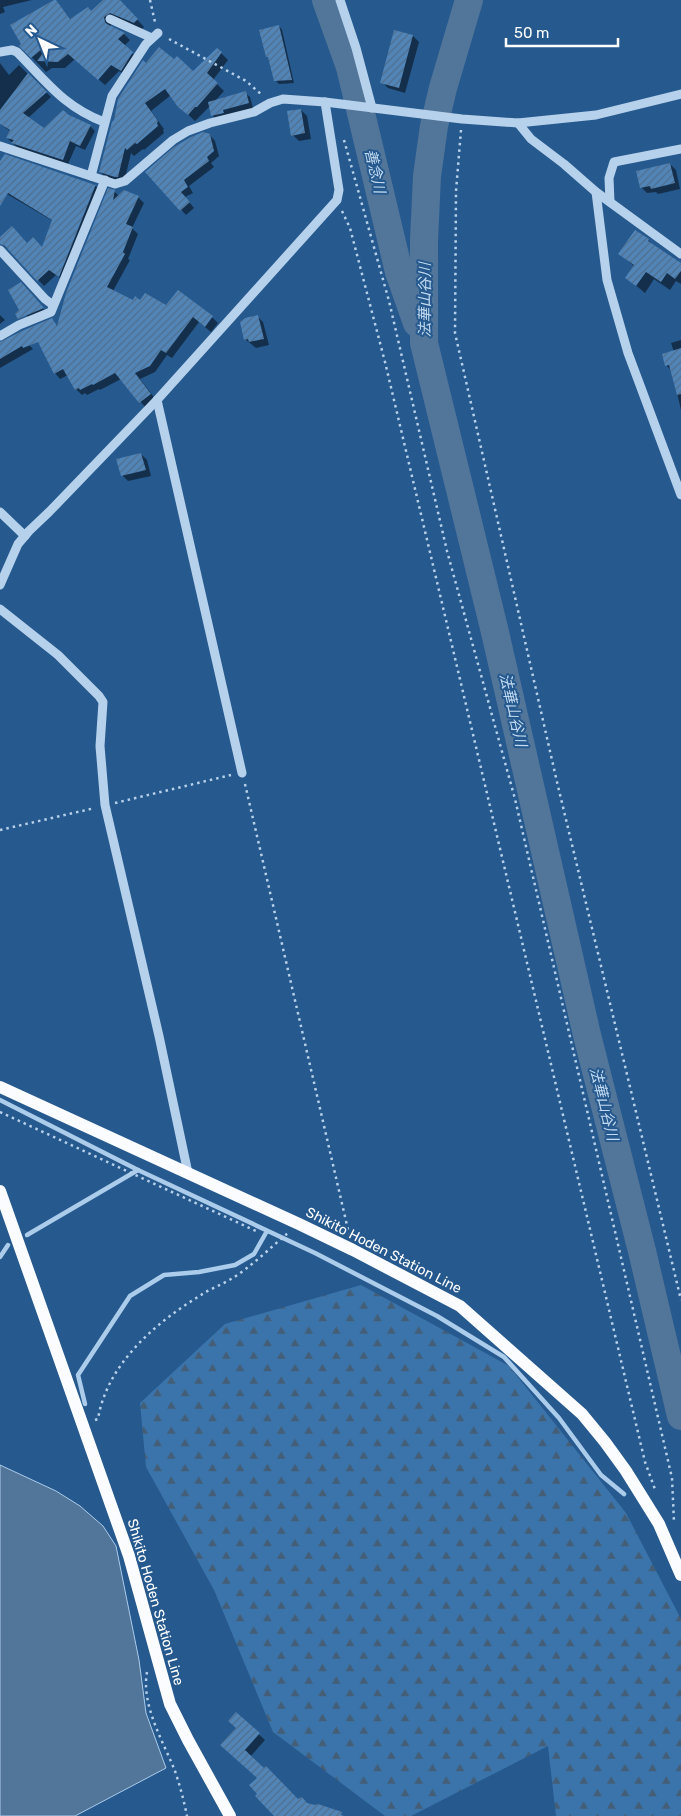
<svg xmlns="http://www.w3.org/2000/svg" width="681" height="1816" font-family="Rubik,'Noto Sans JP',sans-serif">
	<defs>
		<pattern id="forest-firs" width="22" height="20" patternUnits="userSpaceOnUse" patternTransform="scale(1.25)"><rect width="22" height="20" fill="#3a74ab"/><path d="M5 1l3.5 6h-7zM16 11l3.5 6h-7z" fill="#445e77"/></pattern>
		<pattern id="building-hatch" width="6" height="6" patternUnits="userSpaceOnUse" patternTransform="scale(1.25)"><rect width="6" height="6" fill="#5285b7"/><path d="M-1 1l2-2M0 6l6-6M5 7l2-2" fill="none" stroke="#506e8c"/></pattern>
	</defs>
	<rect width="100%" height="100%" fill="#26598e"/>
	<polygon fill="url(#forest-firs)" points="361,1285 509,1366 626,1513 681,1619 681,1816 556,1816 548,1746 411,1816 385,1816 273,1732 214,1590 146,1467 140,1403 225,1324"/>
	<polygon fill="#52759a" stroke="#abcceb" points="0,1465 56,1491 80,1506 103,1526 116,1546 139,1660 146,1713 166,1768 75,1816 0,1816"/>
	<g fill="#0007">
		<polygon points="0,0 32,0 3,7 5,12 0,14"/>
		<polygon points="105,0 119,0 144,27 142,29 113,21 110,27 124,34 130,40 124,46 139,60 128,77 119,71 105,85 75,59 65,68 52,68 46,72 21,46 56,1 71,20 91,12"/>
		<polygon points="279,26 282,30 294,83 279,84 275,80 270,60 267,56"/>
		<polygon points="413,36 419,42 405,93 388,88 382,82"/>
		<polygon points="221,53 228,60 213,80 224,91 215,101 245,93 250,97 253,108 227,115 217,120 212,115 210,106 195,121 179,106 171,95 151,111 164,129 163,130 164,133 144,150 143,149 134,156 131,153 124,183 107,178 100,172 115,121 119,99 193,73"/>
		<polygon points="0,63 9,75 19,65 51,97 28,118 44,130 68,116 90,126 95,131 85,150 76,146 68,164 18,148 7,138 10,131 0,124"/>
		<polygon points="301,110 307,116 311,139 299,141 293,135"/>
		<polygon points="210,135 215,141 219,156 211,163 214,167 189,186 193,193 185,197 194,208 186,215 147,172"/>
		<polygon points="0,164 96,186 102,192 65,282 56,275 44,286 11,251 0,243 0,239 43,249 53,221 0,190"/>
		<polygon points="670,164 676,170 680,189 658,194 656,192 647,193 641,187"/>
		<polygon points="114,191 119,196 138,197 144,203 132,228 138,234 128,259 130,260 113,291 133,301 212,317 218,323 211,332 199,322 172,358 167,355 155,372 140,379 156,400 146,408 121,379 100,390 99,389 87,395 85,393 82,395 76,389 68,375 60,379 55,373 51,320 58,327"/>
		<polygon points="648,240 655,248 681,265 681,284 676,281 670,290 654,279 645,293 627,278 635,267 620,254"/>
		<polygon points="26,289 48,314 31,320 26,315"/>
		<polygon points="0,315 5,320 0,324"/>
		<polygon points="257,316 263,322 269,345 256,348 245,339"/>
		<polygon points="18,334 33,349 0,368 0,343"/>
		<polygon points="681,340 681,410 672,371 666,365 674,352 671,343"/>
		<polygon points="141,454 147,460 151,476 128,481 122,475"/>
		<polygon points="236,1713 265,1740 250,1757 298,1801 341,1816 276,1816 258,1778 228,1751 237,1729"/>
	</g>
	<g fill="none" stroke-linecap="round" stroke-linejoin="round">
		<g stroke="#abcceb" stroke-width="4.5">
			<polyline points="0,1100 138,1170 315,1253 437,1316 504,1357 559,1418 601,1475 624,1494"/>
			<polyline points="27,1235 138,1170"/>
			<polyline points="0,1257 8,1245"/>
			<polyline points="85,1404 78,1375 130,1296 164,1275 199,1272 235,1265 254,1254 267,1231"/>
		</g>
		<g stroke="#52759a" stroke-width="28">
			<polyline points="326,0 350,67 399,272 417,323"/>
			<polyline points="469,0 443,88 434,126 427,176 424,240 424,343 494,628 587,1035 642,1251 681,1416"/>
		</g>
	</g>
	<g fill="url(#building-hatch)">
		<polygon points="54,0 56,0 70,19 88,7 91,11 103,0 120,0 138,19 134,23 110,13 104,17 105,22 107,24 125,33 118,39 133,52 121,71 111,65 98,80 68,54 58,62 37,61 48,46 47,45 31,58 19,46 21,44 10,25"/>
		<polygon points="279,25 292,80 274,81 268,57 266,57 259,30"/>
		<polygon points="394,30 413,35 399,88 380,83"/>
		<polygon points="159,47 174,59 177,56 193,71 217,48 222,52 207,73 218,83 197,107 195,107 188,115 178,107 165,89 145,103 158,121 157,123 158,126 137,144 135,143 127,150 125,148 118,177 115,177 99,172 112,122 114,120 118,99 143,60 146,63"/>
		<polygon points="28,73 47,92 23,113 44,128 63,110 69,115 91,125 80,146 70,141 63,160 11,143 14,140 6,138 10,130 0,124 0,110"/>
		<polygon points="246,91 249,103 223,110 224,113 211,116 208,102"/>
		<polygon points="301,109 305,133 291,136 287,111"/>
		<polygon points="203,132 210,134 214,151 207,157 209,161 184,180 188,187 181,192 190,202 180,211 145,172 174,147 191,137"/>
		<polygon points="5,154 95,185 96,184 59,277 49,270 37,281 5,246 0,244 0,237 12,226 27,243 33,237 42,247 52,220 8,193 0,206 0,161"/>
		<polygon points="670,163 675,183 651,189 650,186 640,188 636,171"/>
		<polygon points="108,188 115,190 113,200 124,190 139,196 126,224 133,227 123,252 125,254 107,287 133,300 135,296 140,300 145,293 166,305 178,290 213,316 205,327 193,317 166,353 161,350 150,366 135,373 151,394 139,403 115,373 93,385 92,384 80,390 79,388 75,390 63,369 54,374 38,342 23,348 22,346 0,359 0,342 22,331 52,318 57,326 66,293"/>
		<polygon points="635,230 649,239 648,241 681,263 681,271 675,279 667,273 661,282 646,272 636,286 625,278 634,265 618,254"/>
		<polygon points="21,282 44,308 18,319 15,314 19,310 8,290"/>
		<polygon points="258,315 264,339 249,342 248,339 244,340 240,322 245,318"/>
		<polygon points="681,348 681,394 677,395 669,365 665,366 662,354"/>
		<polygon points="141,453 146,470 121,476 116,459"/>
		<polygon points="236,1712 260,1733 245,1750 264,1768 266,1766 298,1799 302,1797 307,1803 315,1805 318,1804 342,1812 341,1815 344,1816 274,1816 255,1796 257,1794 249,1785 257,1778 220,1745 236,1728 228,1721"/>
	</g>
	<g fill="none" stroke-linecap="round" stroke-linejoin="round">
		<g stroke="#b6d1eb" stroke-width="2.5" stroke-dasharray="2.5 4" stroke-linecap="butt">
			<polyline points="150,0 155,22"/>
			<polyline points="169,39 246,81 262,95"/>
			<polyline points="461,130 456,191 455,333 557,782 681,1300"/>
			<polyline points="344,140 389,301 447,551 515,799 672,1478 674,1522"/>
			<polyline points="342,211 350,228 385,362 645,1462 656,1492"/>
			<polyline points="245,784 349,1234"/>
			<polyline points="115,803 231,775"/>
			<polyline points="0,830 95,808"/>
			<polyline points="0,1112 258,1232"/>
			<path d="M95 1420 98 1419C107 1364 155 1323 201 1295 210 1289 221 1285 231 1279 250 1268 271 1247 288 1233"/>
			<path d="M147 1672C141 1705 163 1741 175 1771 180 1786 184 1801 187 1816"/>
		</g>
		<g stroke="#b6d1eb" stroke-width="9">
			<polyline points="340,0 356,48 372,108"/>
			<polyline points="110,19 152,38"/>
			<path d="M0 52 12 50 17 52C46 81 64 107 104 122"/>
			<polyline points="518,123 531,139 564,164 596,192 681,254"/>
			<polyline points="0,146 115,184 125,181 173,140 188,131 210,123 254,112 270,103 283,99 325,102 462,119 518,123 596,115 681,94"/>
			<polyline points="91,176 112,96 146,44 158,33"/>
			<polyline points="596,192 607,280 628,353 681,495"/>
			<polyline points="610,202 609,178 614,162 681,149"/>
			<polyline points="0,250 45,299 53,305"/>
			<polyline points="0,336 19,325 51,312 105,180"/>
			<polyline points="157,400 242,773"/>
			<polyline points="0,512 25,536"/>
			<polyline points="0,585 18,544 29,531 49,512 157,400 337,200 339,190 325,102"/>
			<polyline points="0,609 58,655 99,696 103,702 100,746 105,805 159,1036 188,1173"/>
		</g>
		<g stroke="#fafcff" stroke-width="12">
			<polyline points="0,1087 299,1224 353,1250 460,1306 582,1414 605,1442 626,1471 659,1524 681,1575"/>
			<polyline points="0,1191 129,1556 170,1704 188,1740 230,1816"/>
		</g>
	</g>
	<g text-anchor="middle" stroke-width="4" stroke-linejoin="round" paint-order="stroke">
		<g font-size="14" fill="#fff" stroke="#26598e">
			<text transform="translate(384 1250) rotate(27)" y="5">Shikito Hoden Station Line</text>
			<text transform="translate(156 1602) rotate(74)" y="5">Shikito Hoden Station Line</text>
		</g>
		<g font-size="15" font-style="italic" fill="#c2dbf2" stroke="#26598e">
			<text transform="translate(375 171) rotate(77)" y="5">善念川</text>
			<text transform="translate(425 300) rotate(-90)" y="5">法華山谷川</text>
			<text transform="translate(513 710) rotate(77)" y="5">法華山谷川</text>
			<text transform="translate(604 1104) rotate(76)" y="5">法華山谷川</text>
		</g>
	</g>
	<g transform="translate(40 40) rotate(317)" stroke="#26598e" stroke-width="4" paint-order="stroke">
	<path d="M0-4L9 19L0 12L-9 19Z" fill="#ffffff"/>
	<text y="-8" font-size="14" font-weight="bold" text-anchor="middle" fill="#ffffff">N</text>
	</g>
	<path d="M506 38v8h112v-8" fill="none" stroke="#ffffff" stroke-width="2.5"/>
	<text x="514" y="38" font-size="15" fill="#ffffff" stroke="#26598e" stroke-width="4" paint-order="stroke">50 m</text>
</svg>
